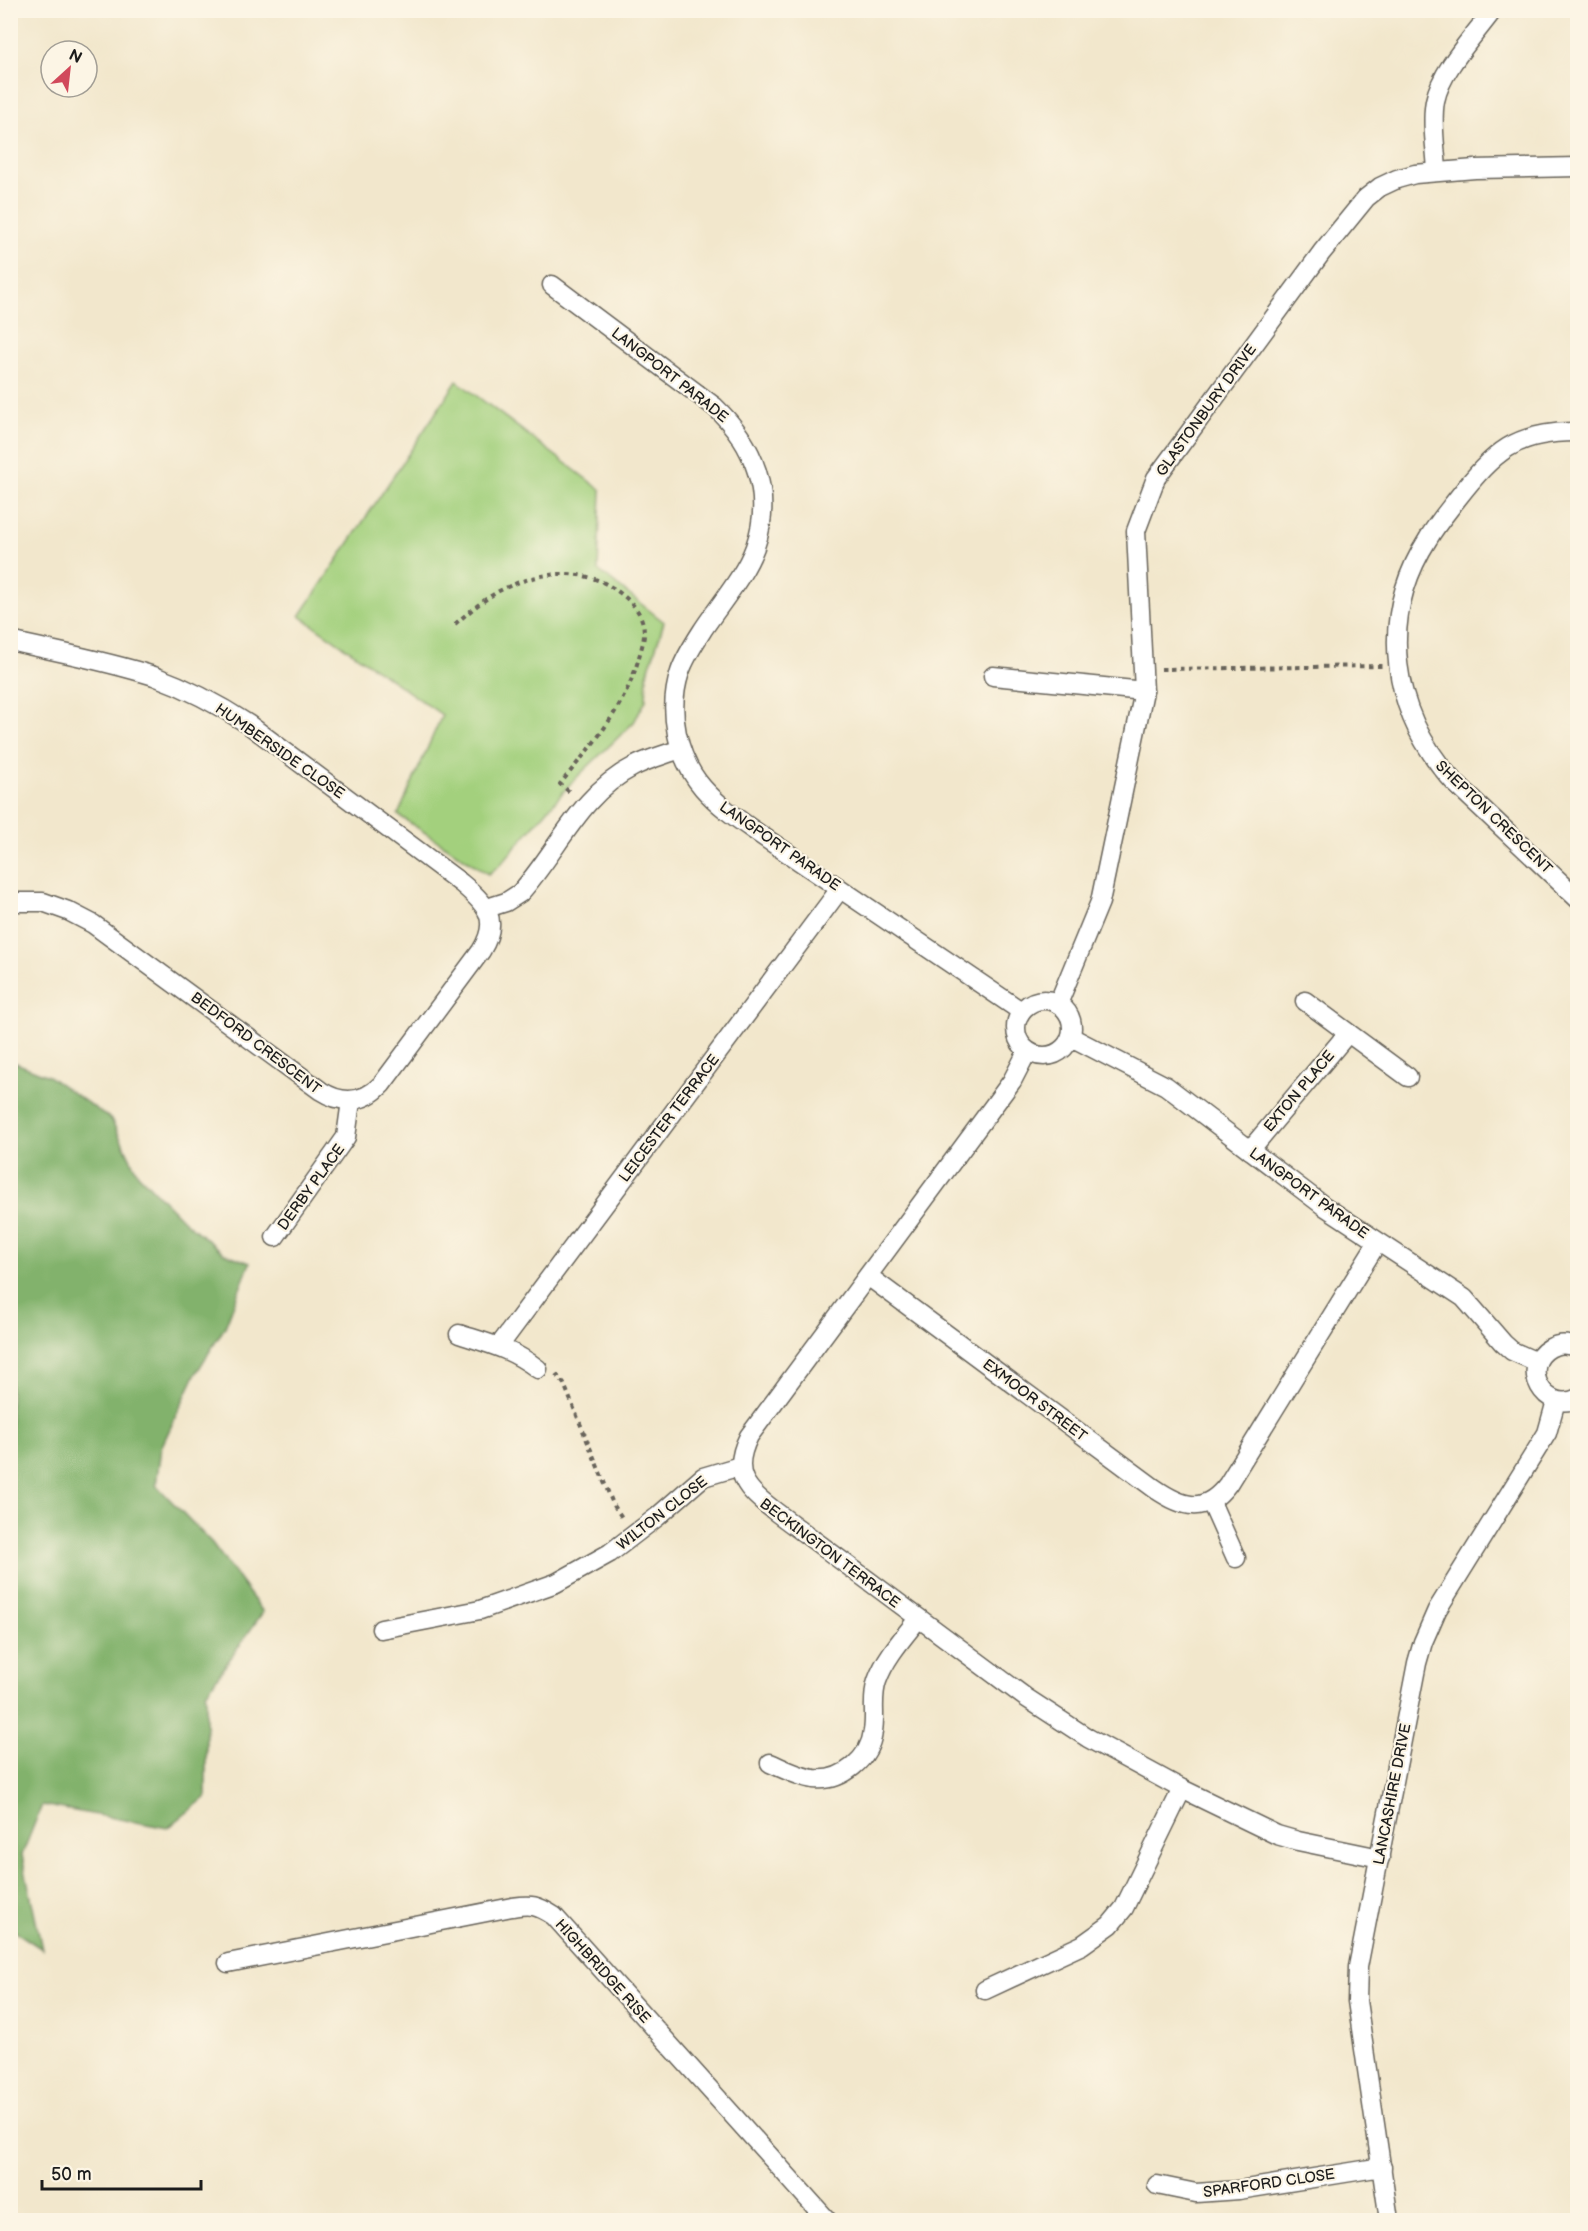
<svg xmlns="http://www.w3.org/2000/svg" width="1588" height="2231" font-family="'Balsamiq Sans',sans-serif">
	<rect width="100%" height="100%" fill="#fcf5e5"/>
	<filter id="ink" filterUnits="userSpaceOnUse"><feTurbulence type="fractalNoise" baseFrequency=".0167" numOctaves="2"/><feDisplacementMap in="SourceGraphic" scale="12" xChannelSelector="R" yChannelSelector="G"/><feConvolveMatrix kernelMatrix="1 2 1 2 8 2 1 2 1" color-interpolation-filters="sRGB"/></filter>
	<filter id="wash" filterUnits="userSpaceOnUse"><feTurbulence type="fractalNoise" baseFrequency=".008" numOctaves="4" result="noise"/><feDisplacementMap in="SourceGraphic" scale="24" xChannelSelector="R" yChannelSelector="G"/><feGaussianBlur stdDeviation="1.35" result="paint"/><feColorMatrix in="noise" values="0 0 0 0 0 0 0 0 0 0 0 0 0 0 0 0 0 1.4 0 .05"/><feComposite in="paint" operator="in"/></filter>
	<g filter="url(#wash)">
		<rect width="100%" height="100%" fill="#f2e7cc"/>
		<polygon fill="#a3d07d" stroke="#60764c" stroke-width="1.5" points="457,381 601,490 598,570 664,622 647,675 646,700 634,722 571,783 500,865 488,874 398,815 442,715 300,616"/>
		<polygon fill="#82b26c" stroke="#4f6744" stroke-width="1.5" points="11,1061 48,1076 111,1119 138,1174 184,1221 224,1253 250,1263 225,1327 195,1375 161,1448 156,1485 212,1543 263,1612 206,1693 206,1797 168,1828 42,1805 22,1855 42,1949 10,1928"/>
	</g>
	<g filter="url(#ink)">
		<g fill="none" stroke-linecap="round" stroke-linejoin="round">
			<defs>
				<g id="minor">
					<path d="M1437 171C1436 149 1431 123 1435 101 1441 70 1474 36 1493 10"/>
					<path d="M552 285 715 407C754 444 774 494 755 547 745 575 720 604 704 628 695 642 685 657 680 672 667 711 677 758 703 788 718 805 735 817 752 829L1021 1011"/>
					<path d="M1578 432C1515 431 1494 452 1457 499 1447 512 1436 525 1428 539 1377 619 1391 713 1454 782L1578 899"/>
					<path d="M10 641C58 652 107 661 154 676 187 688 219 705 248 724L461 883C486 904 501 919 481 951L382 1084C364 1103 343 1105 321 1091L93 924 68 911 43 902H10"/>
					<polyline points="993,676 1144,691"/>
					<path d="M487 908 506 902 520 893C558 851 580 794 633 767 647 759 665 755 680 749"/>
					<circle cx="1044" cy="1028" r="28"/>
					<polyline points="1305,1001 1408,1077"/>
					<polyline points="1058,1004 1100,902 1144,691 1136,531 1156,478 1322,252 1366,198 1380,187 1397,179 1415,174 1475,169 1578,167"/>
					<polyline points="1071,1037 1166,1086 1324,1206 1464,1298 1503,1343 1512,1351 1537,1362"/>
					<path d="M1027 1052 1012 1081 749 1436C730 1474 746 1489 776 1512L1025 1697 1088 1738 1182 1789 1277 1835 1298 1841 1380 1858"/>
					<polyline points="1250,1150 1348,1033"/>
					<polyline points="275,1237 346,1137 351,1101"/>
					<path d="M868 1276 1154 1488C1183 1508 1205 1515 1228 1484L1377 1243"/>
					<path d="M459 1334C490 1344 512 1349 538 1369"/>
					<polyline points="499,1346 840,889"/>
					<path d="M1578 1348C1569 1344 1559 1343 1550 1348 1518 1366 1545 1415 1578 1398"/>
					<polyline points="1211,1502 1236,1558"/>
					<polyline points="381,1629 480,1610 556,1583 610,1553 657,1517 703,1477 740,1466"/>
					<path d="M770 1763C784 1769 799 1777 814 1779 842 1782 870 1759 873 1731 876 1714 871 1698 877 1681 885 1658 903 1638 918 1619"/>
					<path d="M228 1963 512 1907C532 1904 537 1905 554 1916L827 2220"/>
					<polyline points="985,1990 1082,1945 1110,1925 1124,1908 1182,1789"/>
					<polyline points="1157,2185 1196,2193 1239,2190 1382,2167"/>
					<polyline points="1389,2220 1357,2001 1358,1967 1417,1663 1423,1642 1437,1610 1547,1433 1556,1401"/>
				</g>
			</defs>
			<use href="#minor" stroke="#67635a" stroke-width="21"/>
			<g stroke="#67635a" stroke-width="4" stroke-dasharray="4.5 4.5" stroke-linecap="butt">
				<path d="M455 624C469 612 483 600 499 591 538 571 585 565 620 593 634 604 644 615 644 634 644 641 641 650 639 657 626 707 592 745 560 784L572 794"/>
				<polyline points="1161,669 1382,666"/>
				<polyline points="556,1374 564,1384 613,1504 623,1519"/>
			</g>
			<use href="#minor" stroke="#fff" stroke-width="18"/>
		</g>
	</g>
	<g text-anchor="middle" stroke-width="4.5" stroke-linejoin="round" paint-order="stroke">
		<g font-size="15" fill="#1c1c1c" stroke="#fcf5e5">
			<text transform="translate(670 375) rotate(38)" y="5">LANGPORT PARADE</text>
			<text transform="translate(1206 410) rotate(-54)" y="5">GLASTONBURY DRIVE</text>
			<text transform="translate(280 751) rotate(35)" y="5">HUMBERSIDE CLOSE</text>
			<text transform="translate(1494 817) rotate(44)" y="5">SHEPTON CRESCENT</text>
			<text transform="translate(780 846) rotate(35)" y="5">LANGPORT PARADE</text>
			<text transform="translate(256 1043) rotate(37)" y="5">BEDFORD CRESCENT</text>
			<text transform="translate(1299 1091) rotate(-50)" y="5">EXTON PLACE</text>
			<text transform="translate(669 1118) rotate(-53)" y="5">LEICESTER TERRACE</text>
			<text transform="translate(311 1187) rotate(-54)" y="5">DERBY PLACE</text>
			<text transform="translate(1309 1193) rotate(36)" y="5">LANGPORT PARADE</text>
			<text transform="translate(1035 1400) rotate(37)" y="5">EXMOOR STREET</text>
			<text transform="translate(662 1513) rotate(-38)" y="5">WILTON CLOSE</text>
			<text transform="translate(830 1553) rotate(37)" y="5">BECKINGTON TERRACE</text>
			<text transform="translate(1392 1794) rotate(-79)" y="5">LANCASHIRE DRIVE</text>
			<text transform="translate(603 1971) rotate(48)" y="5">HIGHBRIDGE RISE</text>
			<text transform="translate(1269 2183) rotate(-8)" y="5">SPARFORD CLOSE</text>
		</g>
	</g>
	<rect width="1588" height="2231" fill="none" stroke="#fcf5e5" stroke-width="36"/>
	<g transform="translate(69 69) rotate(27)"><circle r="28" fill="#fcf5e5" stroke="#a29e95" stroke-width="1.5"/>
	<path d="M0-4.5L10 22L0 15L-10 22Z" fill="#d1495b"/>
	<text y="-9" font-size="16" font-weight="bold" text-anchor="middle" fill="#1c1c1c">N</text>
	</g>
	<path d="M42 2180v9h159v-9" fill="none" stroke="#1c1c1c" stroke-width="3"/>
	<text x="51" y="2180" font-size="18" fill="#1c1c1c" stroke="#fcf5e5" stroke-width="4.5" paint-order="stroke">50 m</text>
</svg>
